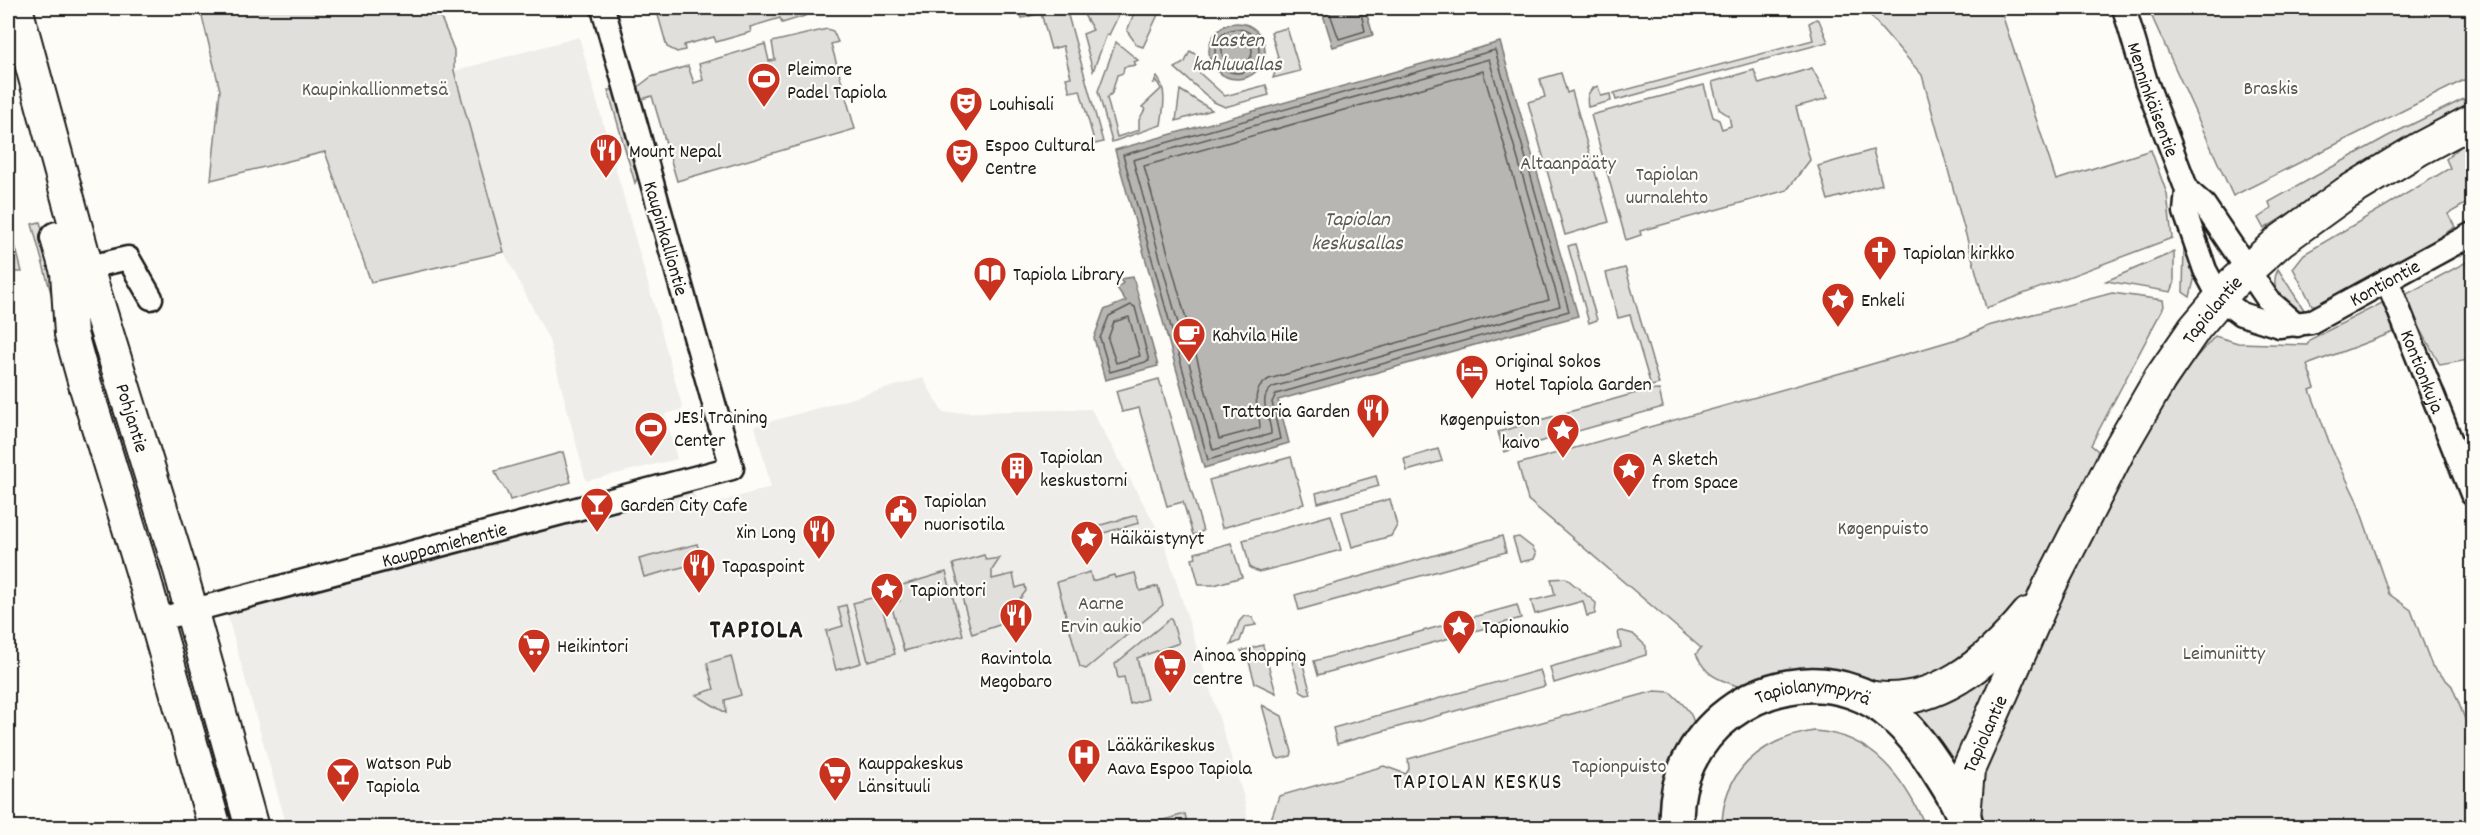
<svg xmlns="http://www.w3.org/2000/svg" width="2480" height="835" font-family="Dekko,sans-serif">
	<rect width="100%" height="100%" fill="#fdfcf7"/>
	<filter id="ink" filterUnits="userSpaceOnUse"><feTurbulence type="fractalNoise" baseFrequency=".0167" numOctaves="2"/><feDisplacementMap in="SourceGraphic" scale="12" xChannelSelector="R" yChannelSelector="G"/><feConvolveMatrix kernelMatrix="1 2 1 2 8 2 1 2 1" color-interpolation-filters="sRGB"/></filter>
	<g filter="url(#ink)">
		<g fill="#eeede9">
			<polygon points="579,37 683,409 665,414 677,459 586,481 549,340 504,252 454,71"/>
			<polygon points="923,378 943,413 1091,409 1163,539 1244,798 1249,827 287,827 227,614 692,486 699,508 771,487 755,426"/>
		</g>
		<g fill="#e0dfdb" stroke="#7e7e7c" stroke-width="1.5">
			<polygon points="200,8 437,8 454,50 454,71 504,252 371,282 325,152 211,180 220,90"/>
			<polygon points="656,8 806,8 805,16 782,23 780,18 750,27 751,32 716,42 714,37 684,45 685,50 677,52 667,47"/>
			<polygon points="1018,8 1066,8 1103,142 1095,144 1080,90 1070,92 1066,78 1071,77 1063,46 1051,49 1041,13 1022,18"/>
			<polygon points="1080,8 1122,8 1109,35 1107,34 1093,71 1083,34 1093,30"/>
			<polygon points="1136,8 1161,8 1143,47 1137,45 1127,31"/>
			<polygon points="1864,8 2000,8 2056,180 2151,150 2167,194 2172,238 1986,308 1922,75"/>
			<polygon points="2148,8 2472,8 2472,76 2233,196"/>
			<polygon points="1816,19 1819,20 1828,42 1616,100 1614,93 1813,40 1809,23"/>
			<polygon points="1287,28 1300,71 1273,78 1279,61 1271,32"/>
			<polygon points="827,29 833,31 838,42 831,44 855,129 677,181 652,96 639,100 639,86 651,77 688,66 694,83 703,80 699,64 765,44 769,61 775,60 772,42"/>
			<path d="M1116 42 1138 60 1134 62 1136 65 1124 67 1123 73 1117 75 1112 93 1107 98 1117 137 1139 130V120L1145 109 1142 107 1161 89 1157 82 1154 83 1157 77C1168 89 1163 111 1161 125L1112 142 1098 91Z"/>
			<polygon points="1190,51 1197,55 1194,68 1225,96 1266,85 1269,95 1225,107 1214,102 1175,68 1185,62"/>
			<polygon points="1812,68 1828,98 1796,107 1810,160 1787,190 1640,231 1641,235 1626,240 1591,115 1704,85 1713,117 1719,120 1722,129 1731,126 1729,116 1719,109 1712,82 1754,70 1759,84"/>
			<polygon points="1561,73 1567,93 1572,91 1609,222 1565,235 1528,102 1545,97 1540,79"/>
			<path d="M1598 86 1601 96 1610 94 1611 101 1588 107C1586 97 1588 89 1598 86Z"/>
			<polygon points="608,90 615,90 639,174 635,183"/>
			<polygon points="1180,90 1212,110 1176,121"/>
			<polygon points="2472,95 2472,107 2383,155 2264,229 2258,218 2271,209 2269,202 2388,136"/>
			<polygon points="2472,137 2472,200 2448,214 2455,227 2429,244 2317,305 2312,305 2293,268 2304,254 2450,168 2446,159"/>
			<polygon points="1873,150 1882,184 1828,200 1818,166"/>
			<polygon points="8,216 22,272 8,272"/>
			<polygon points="40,222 62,300 60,326 32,224"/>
			<polygon points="1575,244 1597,320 1589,323 1568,246"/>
			<polygon points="2187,245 2195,276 2190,297 2183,292 2184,247"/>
			<polygon points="2174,252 2174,284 2171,292 2106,281"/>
			<polygon points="2472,259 2472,374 2468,360 2440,365 2403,296"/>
			<polygon points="1625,268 1626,270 1659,384 1651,386 1630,315 1618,318 1606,273"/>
			<path d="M2278 269 2306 313 2293 312C2280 298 2269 288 2278 269Z"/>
			<path d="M2112 293 2163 300 2164 306 2091 445 2098 451 2082 497 2024 605 2000 638 1912 692 1740 687C1717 679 1706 676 1696 654L1701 648 1528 500 1518 464 1855 369 1964 337 1988 326Z"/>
			<polygon points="2382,303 2388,303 2402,329 2307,365 2315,388 2310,390 2331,447 2357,501 2389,594 2411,610 2432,666 2452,686 2472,737 2472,827 1979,828 1978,782 2059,593 2135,450 2191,363 2215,336 2238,343 2307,345 2311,339"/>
			<polygon points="1159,379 1203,531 1193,535 1183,502 1167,506 1139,408 1122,412 1116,391"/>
			<polygon points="1659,390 1663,407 1504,452 1498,432 1643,391"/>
			<polygon points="1438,449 1442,461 1407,471 1404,459"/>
			<path d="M563 452 571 482 510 500C507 488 498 482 495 471Z"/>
			<polygon points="1291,457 1304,504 1222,528 1209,480"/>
			<polygon points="1376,476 1379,486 1318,503 1316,493"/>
			<polygon points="1390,499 1397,526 1391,536 1352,547 1342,512"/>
			<polygon points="1137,515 1139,523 1082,539 1079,531"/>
			<polygon points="1331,515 1341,550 1259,572 1250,568 1243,540"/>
			<polygon points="1502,536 1506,552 1299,610 1295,595"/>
			<polygon points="1519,537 1533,548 1536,554 1534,559 1520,562 1513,538"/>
			<polygon points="1231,543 1242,577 1214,585 1199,585 1192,559 1196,558 1195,553"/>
			<polygon points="697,544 702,562 644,577 639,559"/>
			<polygon points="984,555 986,560 1000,558 992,570 992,579 1013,574 1016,588 1025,585 1026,591 999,625 972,634 953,564"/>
			<polygon points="946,572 963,635 904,651 891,604 900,601 896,587"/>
			<polygon points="1090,572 1092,581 1114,575 1115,578 1135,573 1140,591 1158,586 1163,605 1086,669 1080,667 1057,582"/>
			<polygon points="1566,578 1596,603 1595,614 1587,616 1583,601 1535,614 1531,601 1555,595 1551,579"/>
			<polygon points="879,596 895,654 868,661 853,603"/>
			<polygon points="846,605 861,663 836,670 826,631 843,626 838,607"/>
			<polygon points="1517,605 1521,618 1318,675 1314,661"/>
			<polygon points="1244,616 1252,617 1256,625 1245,627 1240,641 1231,645 1239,622"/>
			<polygon points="1171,618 1179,643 1137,658 1147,699 1130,704 1124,677 1118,678 1115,664"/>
			<polygon points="1622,631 1633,634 1646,646 1646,655 1554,683 1550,667 1621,647 1618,632"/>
			<polygon points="2013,644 1957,776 1910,708"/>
			<polygon points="1263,645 1263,646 1276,693 1255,683 1248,658 1241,651"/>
			<polygon points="1299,650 1311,694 1306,695 1301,692 1291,658 1293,653"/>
			<polygon points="731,656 741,695 725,700 726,713 696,695 714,689 707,663"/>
			<polygon points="1540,670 1545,686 1337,744 1333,728"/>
			<path d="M1655 691 1670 692C1678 699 1688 708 1692 717 1704 746 1681 798 1672 827L1268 828 1279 796 1384 766 1406 774 1409 769 1408 759Z"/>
			<polygon points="1262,705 1282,716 1292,752 1291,756 1279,759 1276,756"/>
			<path d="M1814 731C1872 734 1904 778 1926 827H1722C1722 772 1761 739 1814 731Z"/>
			<polygon points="1185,814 1188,827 1162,827 1160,821"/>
		</g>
		<g fill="#b7b6b2" stroke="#797876" stroke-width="1.5">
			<polygon points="1321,8 1365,8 1373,35 1333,47"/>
			<circle cx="1237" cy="51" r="28"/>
			<polygon points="1500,42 1578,316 1278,400 1289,443 1204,468 1115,150"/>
			<polygon points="1133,277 1158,366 1105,380 1094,338 1104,310 1126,301 1117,288 1123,283 1119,279"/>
		</g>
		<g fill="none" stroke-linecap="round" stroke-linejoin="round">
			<g stroke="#5a5a58" stroke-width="1.5">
				<polyline points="1328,8 1339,39 1365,31 1360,8"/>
				<circle cx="1237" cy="51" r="22"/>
				<circle cx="1237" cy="51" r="15"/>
				<polygon points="1495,50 1569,311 1276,394 1272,402 1280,439 1208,460 1123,155"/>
				<path d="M1489 59 1560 306 1273 387C1255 399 1272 418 1271 434L1213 450 1133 160Z"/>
				<path d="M1483 71 1549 300 1269 379C1247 392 1260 409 1260 428L1219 439 1144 166Z"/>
				<polygon points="1131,305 1135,307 1149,361 1110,372 1100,338 1109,316"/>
				<polygon points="1129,317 1140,356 1116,363 1108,339 1114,322"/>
			</g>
			<defs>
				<g id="minor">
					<path id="s1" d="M2124 8 2146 82 2187 190 2185 212 2205 270 2220 298 2241 314 2279 326 2311 322 2472 234"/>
					<polyline points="2187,190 2204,205 2269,301 2297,325"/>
					<polyline points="72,271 128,258 151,298"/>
					<path id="s2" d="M2387 280 2472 494"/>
					<path id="s3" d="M156 620 732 468 603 8"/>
				</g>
				<g id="secondary">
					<path id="s4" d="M16 8 87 268 180 570 252 828"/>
					<polyline points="57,238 67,272 71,334 84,381 142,571 215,828"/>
					<path d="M1867 697C1934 709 1988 663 2028 614"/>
					<path id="s5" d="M1964 817 1968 770 2049 587 2119 450 2160 379 2195 328 2233 283 2280 241 2345 194 2419 149 2472 121"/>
				</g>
				<g id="primary">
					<path id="s6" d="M1677 828C1667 734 1768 661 1854 692 1890 704 1916 736 1936 767 1948 786 1962 806 1967 828"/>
				</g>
			</defs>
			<use href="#minor" stroke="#1c1c1c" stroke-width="27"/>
			<use href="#secondary" stroke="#1c1c1c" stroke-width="36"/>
			<use href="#primary" stroke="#1c1c1c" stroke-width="38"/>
			<use href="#minor" stroke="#fdfcf7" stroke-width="22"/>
			<use href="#secondary" stroke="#fdfcf7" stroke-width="32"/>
			<use href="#primary" stroke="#fdfcf7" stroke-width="33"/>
		</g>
	</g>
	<defs>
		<symbol id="stadium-pin" viewBox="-11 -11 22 30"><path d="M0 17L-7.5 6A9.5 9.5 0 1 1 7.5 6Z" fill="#c8321e" stroke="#fdfcf7"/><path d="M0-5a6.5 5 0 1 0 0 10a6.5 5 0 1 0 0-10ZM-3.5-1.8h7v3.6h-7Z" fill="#fff"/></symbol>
		<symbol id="theatre-pin" viewBox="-11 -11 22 30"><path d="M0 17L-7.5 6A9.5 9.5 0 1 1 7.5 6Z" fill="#c8321e" stroke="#fdfcf7"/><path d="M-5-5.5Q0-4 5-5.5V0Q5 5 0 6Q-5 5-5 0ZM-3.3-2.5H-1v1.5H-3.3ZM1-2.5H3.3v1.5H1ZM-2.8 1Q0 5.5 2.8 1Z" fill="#fff"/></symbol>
		<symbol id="restaurant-pin" viewBox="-11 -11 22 30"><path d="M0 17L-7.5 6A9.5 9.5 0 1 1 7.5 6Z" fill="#c8321e" stroke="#fdfcf7"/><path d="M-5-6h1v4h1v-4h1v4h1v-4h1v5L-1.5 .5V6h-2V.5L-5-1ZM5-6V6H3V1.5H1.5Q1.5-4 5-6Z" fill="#fff"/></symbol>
		<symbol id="church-pin" viewBox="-11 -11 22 30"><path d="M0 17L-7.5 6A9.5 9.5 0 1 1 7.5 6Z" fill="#c8321e" stroke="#fdfcf7"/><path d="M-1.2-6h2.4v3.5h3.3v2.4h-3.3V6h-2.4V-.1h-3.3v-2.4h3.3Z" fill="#fff"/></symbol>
		<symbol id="library-pin" viewBox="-11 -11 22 30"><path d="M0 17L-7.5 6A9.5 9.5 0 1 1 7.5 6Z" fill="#c8321e" stroke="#fdfcf7"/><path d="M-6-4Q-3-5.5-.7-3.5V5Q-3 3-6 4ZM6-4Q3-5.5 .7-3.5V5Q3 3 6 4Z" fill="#fff"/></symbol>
		<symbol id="sight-pin" viewBox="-11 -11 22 30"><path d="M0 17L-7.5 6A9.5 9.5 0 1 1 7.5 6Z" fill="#c8321e" stroke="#fdfcf7"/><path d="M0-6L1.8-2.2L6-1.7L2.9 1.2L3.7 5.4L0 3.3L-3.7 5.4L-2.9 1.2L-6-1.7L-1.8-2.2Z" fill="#fff"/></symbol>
		<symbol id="cafe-pin" viewBox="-11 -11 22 30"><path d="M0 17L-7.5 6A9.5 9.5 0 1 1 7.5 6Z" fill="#c8321e" stroke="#fdfcf7"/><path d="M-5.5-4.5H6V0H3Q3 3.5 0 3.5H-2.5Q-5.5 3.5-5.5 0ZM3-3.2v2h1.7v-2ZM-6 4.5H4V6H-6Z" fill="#fff"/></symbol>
		<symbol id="hotel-pin" viewBox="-11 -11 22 30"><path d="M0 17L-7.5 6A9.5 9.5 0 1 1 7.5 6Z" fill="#c8321e" stroke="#fdfcf7"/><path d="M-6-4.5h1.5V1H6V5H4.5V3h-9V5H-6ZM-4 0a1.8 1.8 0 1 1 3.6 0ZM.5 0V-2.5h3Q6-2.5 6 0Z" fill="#fff"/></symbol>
		<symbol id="building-pin" viewBox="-11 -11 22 30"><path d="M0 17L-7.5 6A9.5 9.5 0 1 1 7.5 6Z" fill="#c8321e" stroke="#fdfcf7"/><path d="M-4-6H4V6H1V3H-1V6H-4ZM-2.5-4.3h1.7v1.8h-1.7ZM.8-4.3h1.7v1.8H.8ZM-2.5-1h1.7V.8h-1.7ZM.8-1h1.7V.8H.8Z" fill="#fff"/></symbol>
		<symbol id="bar-pin" viewBox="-11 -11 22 30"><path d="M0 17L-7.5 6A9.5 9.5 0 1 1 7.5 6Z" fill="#c8321e" stroke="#fdfcf7"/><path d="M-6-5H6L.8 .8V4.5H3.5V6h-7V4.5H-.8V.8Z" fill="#fff"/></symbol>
		<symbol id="civic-pin" viewBox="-11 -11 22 30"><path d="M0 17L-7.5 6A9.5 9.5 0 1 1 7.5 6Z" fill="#c8321e" stroke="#fdfcf7"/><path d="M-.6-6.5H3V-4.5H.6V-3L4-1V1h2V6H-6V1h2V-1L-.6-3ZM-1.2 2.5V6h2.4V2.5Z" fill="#fff"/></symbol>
		<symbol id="supermarket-pin" viewBox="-11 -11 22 30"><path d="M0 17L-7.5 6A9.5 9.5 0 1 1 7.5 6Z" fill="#c8321e" stroke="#fdfcf7"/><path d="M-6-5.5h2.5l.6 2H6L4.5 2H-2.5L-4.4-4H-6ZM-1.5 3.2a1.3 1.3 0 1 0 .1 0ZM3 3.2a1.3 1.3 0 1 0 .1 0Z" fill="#fff"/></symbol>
		<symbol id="hospital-pin" viewBox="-11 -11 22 30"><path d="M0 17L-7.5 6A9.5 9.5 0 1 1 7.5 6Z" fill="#c8321e" stroke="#fdfcf7"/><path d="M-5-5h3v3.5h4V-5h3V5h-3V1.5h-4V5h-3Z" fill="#fff"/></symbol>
	</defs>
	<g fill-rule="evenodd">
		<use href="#stadium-pin" x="745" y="60" width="38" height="52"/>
		<use href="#theatre-pin" x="947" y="84" width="38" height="52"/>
		<use href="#restaurant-pin" x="587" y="131" width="38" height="52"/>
		<use href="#theatre-pin" x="943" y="136" width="38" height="52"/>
		<use href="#church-pin" x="1861" y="233" width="38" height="52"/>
		<use href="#library-pin" x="971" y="254" width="38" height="52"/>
		<use href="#sight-pin" x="1819" y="280" width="38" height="52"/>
		<use href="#cafe-pin" x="1170" y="315" width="38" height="52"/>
		<use href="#hotel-pin" x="1453" y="352" width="38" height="52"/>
		<use href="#restaurant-pin" x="1354" y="391" width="38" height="52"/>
		<use href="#stadium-pin" x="632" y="409" width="38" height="52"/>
		<use href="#sight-pin" x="1544" y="411" width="38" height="52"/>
		<use href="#building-pin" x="998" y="449" width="38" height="52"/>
		<use href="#sight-pin" x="1610" y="450" width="38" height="52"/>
		<use href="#bar-pin" x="578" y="485" width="38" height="52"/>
		<use href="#civic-pin" x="882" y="492" width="38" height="52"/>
		<use href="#restaurant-pin" x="800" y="512" width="38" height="52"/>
		<use href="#sight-pin" x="1068" y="518" width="38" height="52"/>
		<use href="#restaurant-pin" x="680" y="546" width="38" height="52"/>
		<use href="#sight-pin" x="868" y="570" width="38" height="52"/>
		<use href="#restaurant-pin" x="997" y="596" width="38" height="52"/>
		<use href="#sight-pin" x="1440" y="607" width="38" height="52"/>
		<use href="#supermarket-pin" x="515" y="626" width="38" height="52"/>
		<use href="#supermarket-pin" x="1151" y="646" width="38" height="52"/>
		<use href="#hospital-pin" x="1065" y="736" width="38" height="52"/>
		<use href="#supermarket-pin" x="816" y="754" width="38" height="52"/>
		<use href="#bar-pin" x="324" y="755" width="38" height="52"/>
	</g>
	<g text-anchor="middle" stroke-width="4.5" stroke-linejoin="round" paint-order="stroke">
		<g font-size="20" fill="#1c1c1c" stroke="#fdfcf7" text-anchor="start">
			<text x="787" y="75">Pleimore<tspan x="787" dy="23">Padel Tapiola</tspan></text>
			<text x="989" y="110">Louhisali</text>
			<text x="985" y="151">Espoo Cultural<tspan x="985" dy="23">Centre</tspan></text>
			<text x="629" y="157">Mount Nepal</text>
			<text x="1903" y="259">Tapiolan kirkko</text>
			<text x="1013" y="280">Tapiola Library</text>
			<text x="1861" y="306">Enkeli</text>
			<text x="1212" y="341">Kahvila Hile</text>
			<text x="1495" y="367">Original Sokos<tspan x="1495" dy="23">Hotel Tapiola Garden</tspan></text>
			<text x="1350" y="417" text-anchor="end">Trattoria Garden</text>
			<text x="674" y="423">JES! Training<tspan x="674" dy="23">Center</tspan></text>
			<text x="1540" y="425" text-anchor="end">Køgenpuiston<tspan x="1540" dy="23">kaivo</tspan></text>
			<text x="1040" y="463">Tapiolan<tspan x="1040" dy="23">keskustorni</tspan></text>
			<text x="1652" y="465">A Sketch<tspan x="1652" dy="23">from Space</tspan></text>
			<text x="924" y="507">Tapiolan<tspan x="924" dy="23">nuorisotila</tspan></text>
			<text x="620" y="511">Garden City Cafe</text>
			<text x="796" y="538" text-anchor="end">Xin Long</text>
			<text x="1110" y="544">Häikäistynyt</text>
			<text x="722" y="572">Tapaspoint</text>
			<text x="910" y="596">Tapiontori</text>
			<text x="1482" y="633">Tapionaukio</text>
			<text x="557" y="652">Heikintori</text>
			<text x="1193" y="661">Ainoa shopping<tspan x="1193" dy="23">centre</tspan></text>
			<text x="1016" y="664" text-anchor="middle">Ravintola<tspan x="1016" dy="23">Megobaro</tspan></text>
			<text x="1107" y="751">Lääkärikeskus<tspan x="1107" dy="23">Aava Espoo Tapiola</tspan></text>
			<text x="366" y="769">Watson Pub<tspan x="366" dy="23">Tapiola</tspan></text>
			<text x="858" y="769">Kauppakeskus<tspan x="858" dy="23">Länsituuli</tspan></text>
		</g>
		<g font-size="20" fill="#575655" stroke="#fdfcf7">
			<text x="2271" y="94">Braskis</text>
			<text x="375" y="95">Kaupinkallionmetsä</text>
			<text x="1568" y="169">Altaanpääty</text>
			<text x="1667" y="180">Tapiolan<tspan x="1667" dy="23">uurnalehto</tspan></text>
			<text x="1883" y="534">Køgenpuisto</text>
			<text x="1101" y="609">Aarne<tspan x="1101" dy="23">Ervin aukio</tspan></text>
			<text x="2224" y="659">Leimuniitty</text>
			<text x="1619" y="772">Tapionpuisto</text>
		</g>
		<g font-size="20" fill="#1c1c1c" stroke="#fdfcf7">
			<text dy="7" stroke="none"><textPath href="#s1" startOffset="96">Menninkäisentie</textPath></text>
			<text transform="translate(667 238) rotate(74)" y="7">Kaupinkalliontie</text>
			<text dy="7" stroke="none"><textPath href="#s1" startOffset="490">Kontiontie</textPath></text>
			<text dy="7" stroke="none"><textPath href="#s5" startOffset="570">Tapiolantie</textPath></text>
			<text dy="7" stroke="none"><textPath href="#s2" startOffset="98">Kontionkuja</textPath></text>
			<text dy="7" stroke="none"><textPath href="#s4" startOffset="426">Pohjantie</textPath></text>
			<text dy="7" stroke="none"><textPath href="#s3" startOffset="298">Kauppamiehentie</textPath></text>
			<text dy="7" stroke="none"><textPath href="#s6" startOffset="222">Tapiolanympyrä</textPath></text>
			<text dy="7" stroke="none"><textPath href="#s5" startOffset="87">Tapiolantie</textPath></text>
		</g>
		<g font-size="21" font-style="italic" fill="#5a5a58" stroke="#fdfcf7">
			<text x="1237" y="46">Lasten<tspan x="1237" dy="24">kahluuallas</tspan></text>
			<text x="1357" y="225">Tapiolan<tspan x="1357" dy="24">keskusallas</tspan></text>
		</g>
		<g font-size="22" letter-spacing="1.5" fill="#1c1c1c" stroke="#fdfcf7">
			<text x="1478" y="788">TAPIOLAN KESKUS</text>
		</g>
		<g font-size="26" font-weight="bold" letter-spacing="1.5" fill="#1c1c1c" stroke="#fdfcf7">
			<text x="757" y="637">TAPIOLA</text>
		</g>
	</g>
	<rect width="2480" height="835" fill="none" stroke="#fdfcf7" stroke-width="30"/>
	<rect x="15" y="15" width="2450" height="805" fill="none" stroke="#1c1c1c" stroke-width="2" filter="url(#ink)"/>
</svg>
